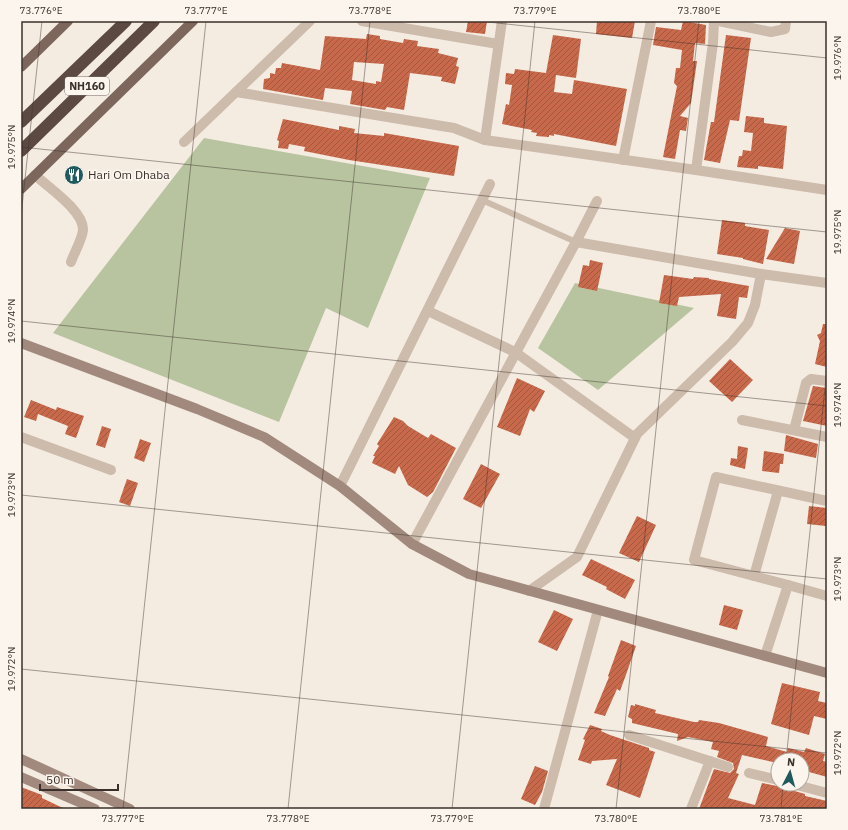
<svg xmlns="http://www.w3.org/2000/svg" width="848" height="830" font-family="'IBM Plex Sans',sans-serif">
	<defs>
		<pattern id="building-hatch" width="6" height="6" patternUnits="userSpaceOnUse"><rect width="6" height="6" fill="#c8694b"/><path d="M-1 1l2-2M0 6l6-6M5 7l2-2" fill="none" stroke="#a4573f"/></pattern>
	</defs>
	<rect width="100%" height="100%" fill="#f4ebe1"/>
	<g fill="#b8c4a0">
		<polygon points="204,138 430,178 368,328 326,308 279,422 53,333"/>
		<polygon points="575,283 694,308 598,390 538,348"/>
	</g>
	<g fill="url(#building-hatch)" fill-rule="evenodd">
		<polygon points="468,21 487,21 485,34 466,32"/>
		<polygon points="597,21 635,21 632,38 596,34"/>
		<polygon points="683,21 706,25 705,44 695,43 693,61 697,61 691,103 680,116 688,118 686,131 680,130 675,159 663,157 677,86 674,83 676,68 680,68 682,50 653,45 656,27 681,30"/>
		<path d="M367 34 380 36V39L403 43 404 39 418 41 417 46 439 49 438 53 458 58 456 66 459 67 455 84 441 81 442 77 410 73 404 110 387 107 385 110 350 104 352 91 325 88 323 100 263 89 264 79 270 78V73L275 74 276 68H281L282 63 320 70 325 36 366 39ZM354 62 384 64 381 82 376 81V84L352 80Z"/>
		<polygon points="553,35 581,39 576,78 556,75 554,92 572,94 574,80 627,89 616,146 554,134 554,136 549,135 549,137 536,136 537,133 531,132 532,130 502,124 506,104 509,105 512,85 505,84 506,73 514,74 515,69 546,73"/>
		<polygon points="726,35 751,38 739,121 730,120 720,163 704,160 711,122 714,122"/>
		<polygon points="746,116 764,118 764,123 787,126 783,169 758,166 758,169 737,167 739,156 742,156 743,150 751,151 753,133 744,132"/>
		<polygon points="283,119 339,130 339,126 355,129 354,133 384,136 384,133 459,146 454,176 349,160 304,151 305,147 289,144 288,149 278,148 279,141 277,140"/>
		<polygon points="722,220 745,223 745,226 769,230 763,264 743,259 743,258 717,254"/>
		<polygon points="785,228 800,231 794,264 766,259"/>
		<polygon points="590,260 603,263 597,291 578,287 583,265 589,266"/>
		<polygon points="664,275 693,279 694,277 709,278 709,279 749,286 747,298 739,297 736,319 717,316 721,294 679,297 677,306 659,303"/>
		<polygon points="823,324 827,324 827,367 815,364 820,341 817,335 821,333"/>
		<polygon points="730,359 753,380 732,402 709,381"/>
		<polygon points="517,378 545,391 534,412 530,409 520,436 497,427"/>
		<polygon points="813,386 827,388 827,426 803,421"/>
		<polygon points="31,400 56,410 57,407 84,416 76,438 65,434 68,426 38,414 36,421 24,417"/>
		<polygon points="394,417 403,421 408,426 428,438 431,434 456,448 433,492 427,497 408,485 399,466 395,474 372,463 375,456 373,456 379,446 377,444"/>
		<polygon points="102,426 111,429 105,448 96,445"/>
		<polygon points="786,435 818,444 816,458 784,451"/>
		<polygon points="140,439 151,443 144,462 134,458"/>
		<polygon points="738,446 748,448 745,469 730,465 731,458 737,459"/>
		<polygon points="764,451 784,454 783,464 780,464 779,473 762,471"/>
		<polygon points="481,464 500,474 481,508 463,499"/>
		<polygon points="127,479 138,483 130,506 119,502"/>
		<polygon points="809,506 827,508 826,526 807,524"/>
		<polygon points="637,516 656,525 639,562 619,553"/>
		<polygon points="591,559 635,580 625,599 606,589 607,587 582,575"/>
		<polygon points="724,605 743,610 737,630 719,625"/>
		<polygon points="554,610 573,619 557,651 538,642"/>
		<polygon points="621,640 636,646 627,672 620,691 617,689 605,716 594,713 609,677 608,676"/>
		<polygon points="782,683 820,692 818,701 827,703 827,719 814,716 809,735 771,724"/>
		<polygon points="635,704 656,710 655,713 694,722 698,722 699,720 719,723 768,737 766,746 787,752 788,748 804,752 806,748 825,754 823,761 827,762 827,777 802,770 802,760 778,760 777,763 742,755 736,773 739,774 728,798 755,805 762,783 777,786 783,784 787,785 791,790 805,794 805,796 827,801 827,809 699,809 714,769 730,773 734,769 733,763 717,757 719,751 711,749 713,742 688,737 677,741 678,734 632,723 632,719 628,717 631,705 635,706"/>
		<polygon points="590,725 602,729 601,731 610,735 649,748 649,750 655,752 640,798 606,785 617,759 592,761 591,764 578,760 585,740 583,739"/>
		<polygon points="535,766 548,771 542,792 535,805 521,799"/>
		<polygon points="21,787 42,795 42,798 65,809 21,809"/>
	</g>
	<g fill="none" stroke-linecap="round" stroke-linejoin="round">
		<polyline stroke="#cdbbac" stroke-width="6" points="482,200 576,242"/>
		<g stroke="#cdbbac" stroke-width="10">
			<polyline points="310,21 236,92 454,128 485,140"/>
			<polyline points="362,21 498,44"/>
			<polyline points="502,21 485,140 696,170"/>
			<polyline points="714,21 713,43 696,170 827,190"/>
			<polyline points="719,21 771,32 785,29 786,21"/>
			<polyline points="184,142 236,92"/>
			<polyline points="623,160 651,21"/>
			<path d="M35 175C48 187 84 211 83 230 82 240 74 253 71 262"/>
			<polyline points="576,242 597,201"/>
			<polyline points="428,311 515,352 635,438"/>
			<polyline points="742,420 827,437"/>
			<polyline points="794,430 806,383 811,379 827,381"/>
			<polyline points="21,437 111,470"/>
			<polyline points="340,486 490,184"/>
			<polyline points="412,544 576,242 761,274 827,283"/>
			<polyline points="754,576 694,560 716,477 827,501"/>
			<polyline points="788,585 827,596"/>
			<polyline points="529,591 577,557 637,434 732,342 748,323 755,305 761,274"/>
			<polyline points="765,656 788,585 754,576 778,491"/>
			<polyline points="629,735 728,767"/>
			<polyline points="749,773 778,780"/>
			<polyline points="793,784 827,793"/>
			<polyline points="544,809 598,610"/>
			<polyline points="691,809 710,761"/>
		</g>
		<g stroke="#a18a7d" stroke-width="10">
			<polyline points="21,343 197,409 264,437 340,486 412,544 469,574 827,673"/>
			<polyline points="21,759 130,809"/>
			<polyline points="21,777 95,809"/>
		</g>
		<g stroke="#7d675c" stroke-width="10">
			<polyline points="21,67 68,21"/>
			<polyline points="21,189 193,21"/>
		</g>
		<g stroke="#5c4a42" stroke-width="12">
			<polyline points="21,122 126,21"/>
			<polyline points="21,151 154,21"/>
		</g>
	</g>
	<path fill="none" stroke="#3b302b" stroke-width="1" stroke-opacity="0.45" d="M478 21 827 58M21 147 827 232M21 216 42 21M21 321 827 406M21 495 827 579M21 669 827 753M786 760 827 369M123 809 206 21M288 809 370 21M452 809 535 21M616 809 699 21M781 809 783 784"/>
	<defs>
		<symbol id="restaurant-disc" viewBox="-11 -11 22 22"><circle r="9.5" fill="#1f5a5e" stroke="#fbf5ee"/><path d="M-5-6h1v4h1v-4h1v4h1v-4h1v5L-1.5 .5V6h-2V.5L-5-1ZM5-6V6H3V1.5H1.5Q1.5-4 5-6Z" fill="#fff"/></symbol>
	</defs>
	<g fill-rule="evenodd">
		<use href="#restaurant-disc" x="63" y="164" width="22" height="22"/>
	</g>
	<g text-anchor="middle" stroke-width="3.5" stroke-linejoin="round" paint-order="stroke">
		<rect fill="#fbf5ee" stroke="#756b66" stroke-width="1" x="65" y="77" width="44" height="18" rx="3"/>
		<g font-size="11" font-weight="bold" fill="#3b302b">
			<text x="87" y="90">NH160</text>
		</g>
		<g font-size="12" fill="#3b302b" stroke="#fbf5ee" text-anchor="start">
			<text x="88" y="179">Hari Om Dhaba</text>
		</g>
	</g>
	<rect width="848" height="830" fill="none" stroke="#fbf5ee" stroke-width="44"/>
	<g transform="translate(790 772) rotate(6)"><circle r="19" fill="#fbf5ee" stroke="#aea6a0"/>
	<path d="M0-3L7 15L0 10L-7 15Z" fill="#1f5a5e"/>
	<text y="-6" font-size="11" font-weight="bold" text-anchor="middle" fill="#3b302b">N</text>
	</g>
	<path d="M40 784v6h78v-6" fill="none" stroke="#3b302b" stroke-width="2"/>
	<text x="46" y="784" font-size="12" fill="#3b302b" stroke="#fbf5ee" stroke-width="3" paint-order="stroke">50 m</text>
	<rect x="22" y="22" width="804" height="786" fill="none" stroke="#3b302b" stroke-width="1.5"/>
	<g font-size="10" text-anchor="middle" fill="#3b302b">
		<text x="41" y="14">73.776°E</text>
		<text x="206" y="14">73.777°E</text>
		<text x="370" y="14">73.778°E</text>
		<text x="535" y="14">73.779°E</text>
		<text x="699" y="14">73.780°E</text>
		<text transform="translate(837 58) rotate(-90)" y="4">19.976°N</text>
		<text transform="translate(11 147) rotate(-90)" y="4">19.975°N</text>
		<text transform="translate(837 232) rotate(-90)" y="4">19.975°N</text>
		<text transform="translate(11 321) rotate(-90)" y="4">19.974°N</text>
		<text transform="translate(837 405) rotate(-90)" y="4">19.974°N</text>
		<text transform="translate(11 495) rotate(-90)" y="4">19.973°N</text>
		<text transform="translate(837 579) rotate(-90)" y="4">19.973°N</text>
		<text transform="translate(11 669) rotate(-90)" y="4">19.972°N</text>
		<text transform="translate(837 753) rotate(-90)" y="4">19.972°N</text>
		<text x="123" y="822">73.777°E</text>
		<text x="288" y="822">73.778°E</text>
		<text x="452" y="822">73.779°E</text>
		<text x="616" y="822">73.780°E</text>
		<text x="781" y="822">73.781°E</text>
	</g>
</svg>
